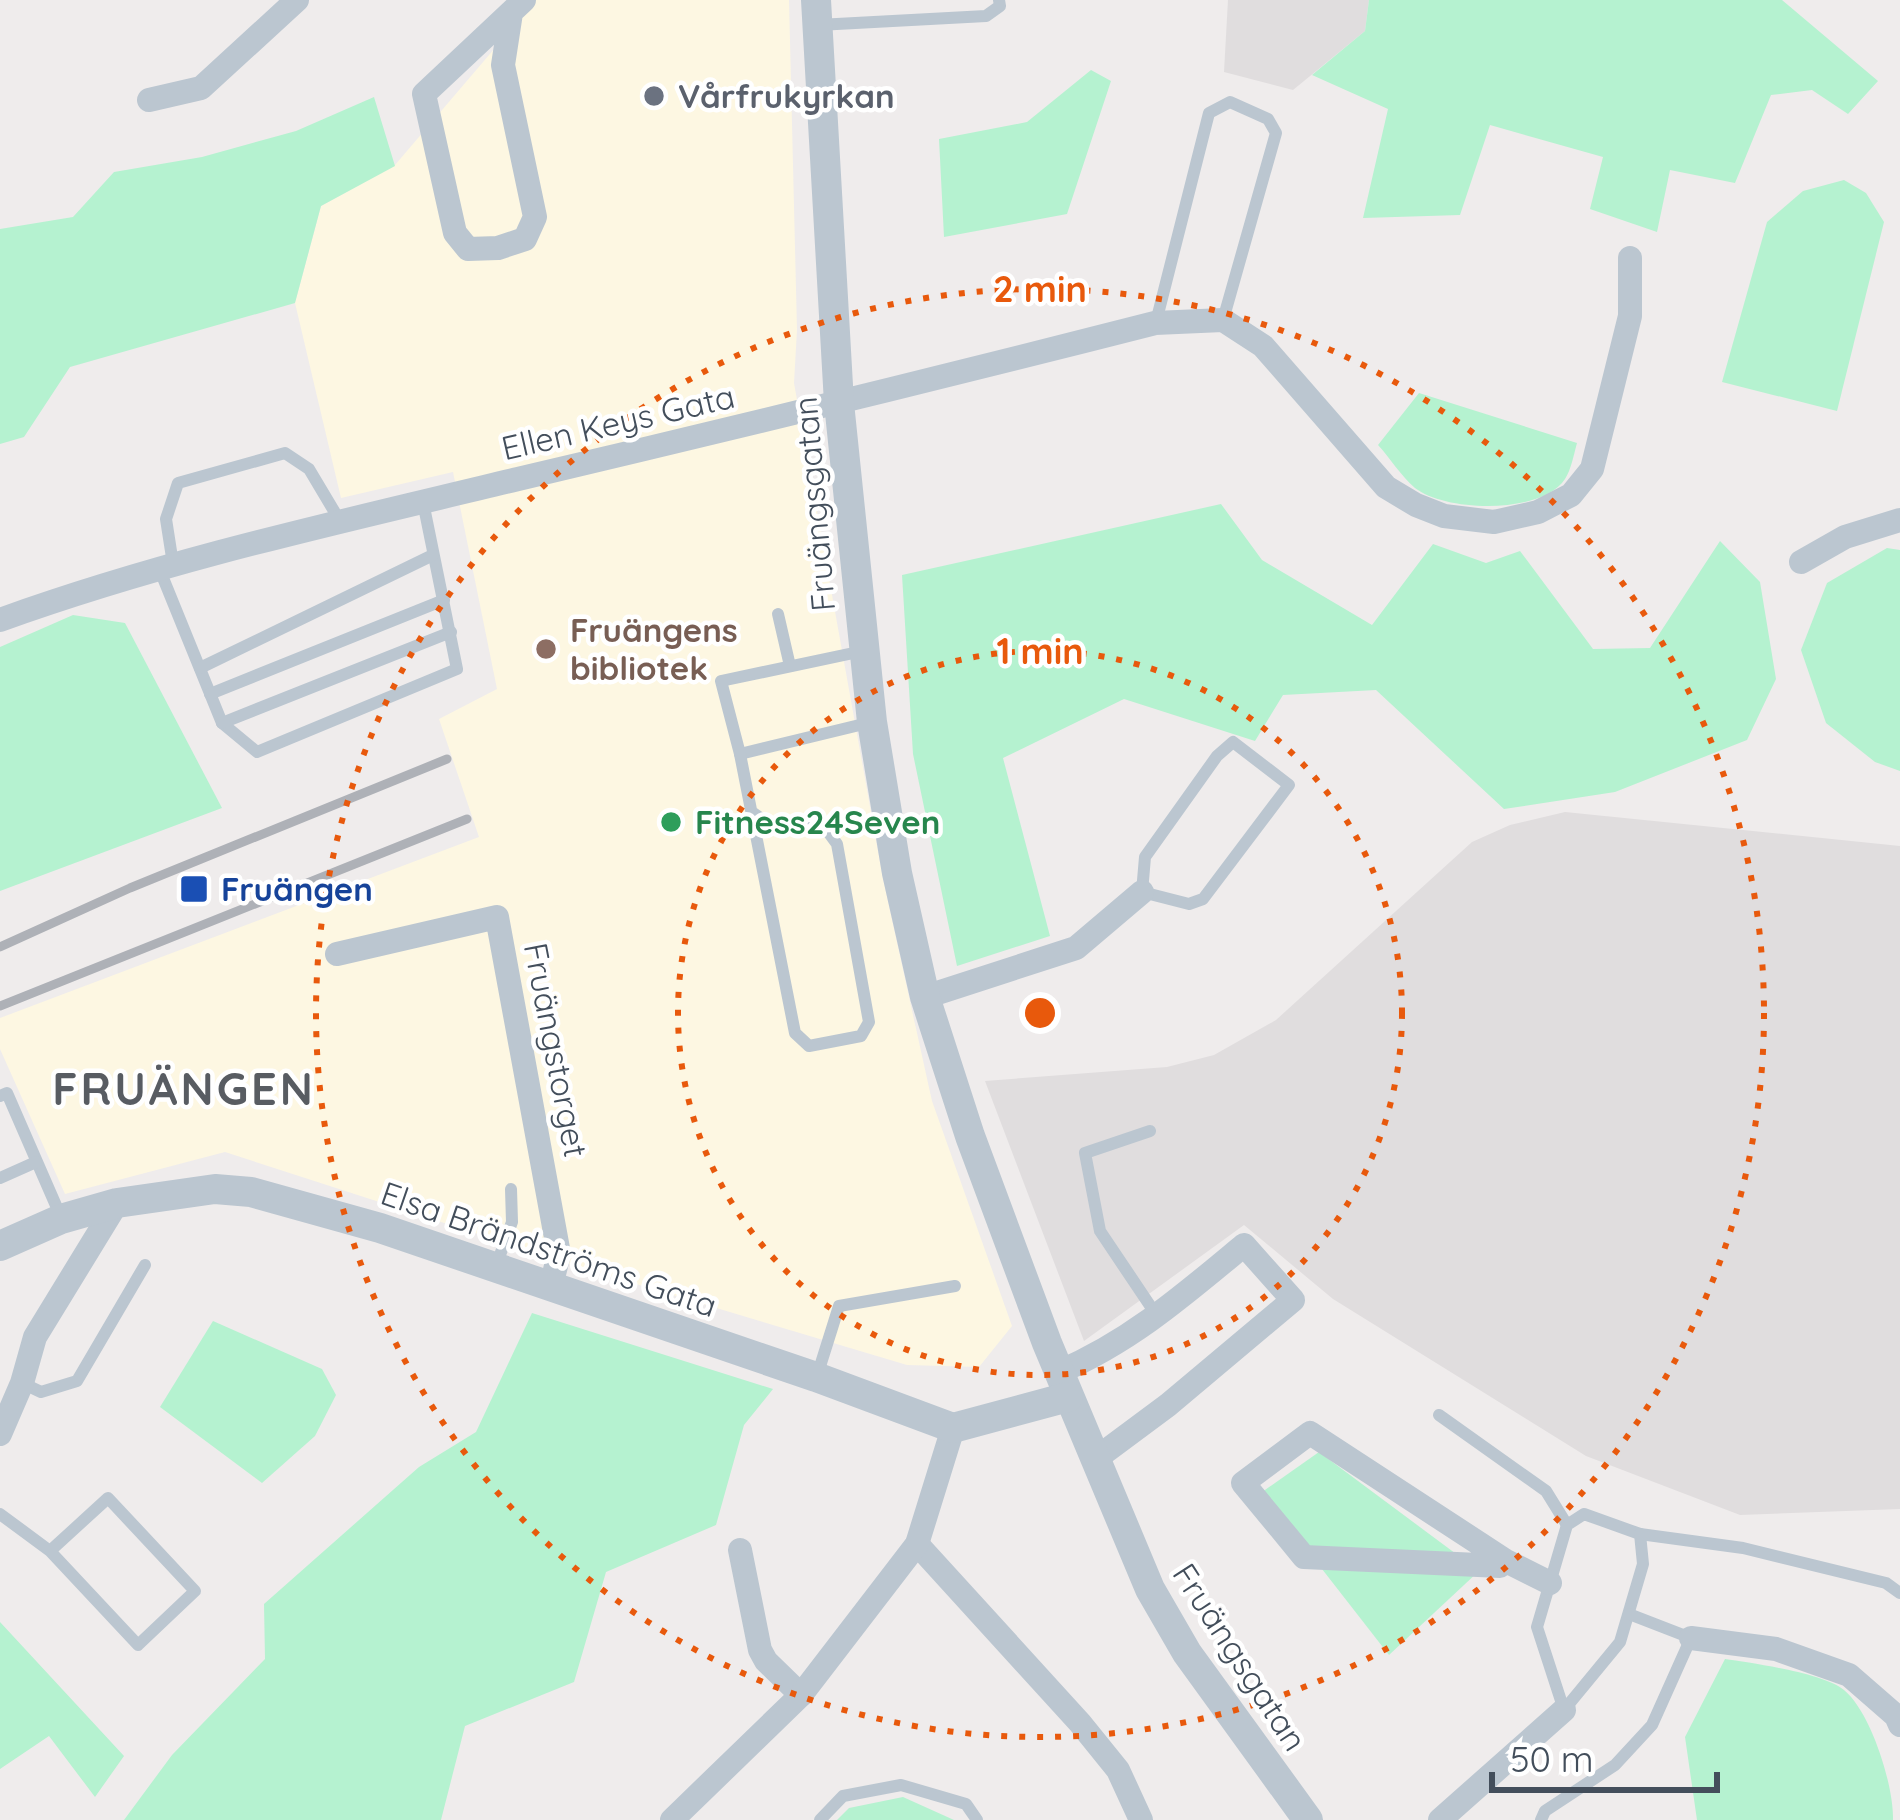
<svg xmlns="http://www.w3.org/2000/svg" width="1900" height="1820" font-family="Quicksand,sans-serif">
	<rect width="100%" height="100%" fill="#efecec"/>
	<polygon fill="#fdf7e2" points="536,0 789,0 797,330 794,383 883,879 932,1101 1012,1326 979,1367 907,1365 586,1269 225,1152 65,1194 0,1049 0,1018 479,837 439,719 497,689 453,472 341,498 295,303 321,206 395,165"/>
	<g fill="#e0ddde">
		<polygon points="1228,0 1369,0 1365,31 1293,90 1224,72"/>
		<polygon points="1565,812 1900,846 1900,1509 1740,1515 1586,1456 1333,1299 1244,1225 1084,1341 985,1081 1167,1067 1214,1055 1276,1020 1472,842 1510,825"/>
	</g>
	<g fill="#b5f2d0">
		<polygon points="1369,0 1782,0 1878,81 1848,114 1812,90 1771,95 1735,183 1670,170 1657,232 1590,209 1603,157 1490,125 1460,215 1363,218 1388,109 1312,75 1365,31"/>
		<polygon points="1091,70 1111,81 1067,214 944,237 939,139 1027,122"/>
		<polygon points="374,97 395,166 321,206 295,303 70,367 24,437 0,444 0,229 73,217 114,172 202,157 296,131"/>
		<polygon points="1844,180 1866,193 1884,222 1837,411 1722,382 1767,222 1803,191"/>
		<path d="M1419 393 1577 443C1574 454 1571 470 1565 479 1541 515 1446 512 1415 488 1401 476 1390 458 1378 445Z"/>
		<polygon points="1221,504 1262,560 1372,625 1433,544 1486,563 1520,551 1593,649 1650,648 1720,541 1760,582 1776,679 1747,740 1615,792 1504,809 1376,690 1283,695 1255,741 1124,699 1003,758 1050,936 957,966 913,754 902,575"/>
		<polygon points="1887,548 1900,550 1900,771 1875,762 1826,723 1801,650 1827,583"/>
		<polygon points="73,615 125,623 222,808 0,891 0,647"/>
		<polygon points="532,1313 773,1389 744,1425 716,1525 606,1572 574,1682 465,1726 441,1820 124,1820 172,1755 265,1659 264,1604 419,1467 476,1432"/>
		<polygon points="213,1321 322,1369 336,1395 315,1436 262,1483 160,1407"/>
		<polygon points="1319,1452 1479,1571 1389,1655 1262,1492"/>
		<polygon points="0,1622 124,1756 95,1797 49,1736 0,1769"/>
		<path d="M1725 1659C1752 1663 1824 1673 1844 1690 1871 1712 1894 1786 1893 1820H1697L1685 1737Z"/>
		<polygon points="903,1797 954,1820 837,1820 849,1808"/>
	</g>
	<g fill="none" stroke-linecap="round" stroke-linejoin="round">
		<g stroke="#bbc6d0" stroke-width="12">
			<polyline points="818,25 986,16 1000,6 999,0"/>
			<polyline points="1156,322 1209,113 1230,102 1268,119 1276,133 1223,320"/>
			<polyline points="173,564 166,519 178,483 285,453 309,469 340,521"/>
			<polyline points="159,568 222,723 257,752 457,669 423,502"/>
			<polyline points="778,614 790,666"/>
			<polyline points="200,668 433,555"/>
			<polyline points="210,694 444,600"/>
			<polyline points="222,723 451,632"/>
			<polygon points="1233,742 1289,785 1203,899 1189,904 1142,892 1145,857 1217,756"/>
			<polyline points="740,754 872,722"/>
			<polyline points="752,812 778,831 823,825 837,844 869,1022 861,1036 809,1046 795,1033 740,754 721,681 863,651"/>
			<polyline points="0,1096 7,1093 61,1217"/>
			<polyline points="1150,1131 1085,1153 1100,1231 1157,1316"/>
			<polyline points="0,1178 36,1162"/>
			<polyline points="496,1266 512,1222 511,1189"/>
			<polyline points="817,1376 839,1306 955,1286"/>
			<polyline points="22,1383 41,1392 77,1381 145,1265"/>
			<polyline points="1439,1415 1546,1491 1567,1525"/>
			<polyline points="0,1514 50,1551 138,1645 195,1591 108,1498 50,1551"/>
			<polygon points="1584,1514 1640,1534 1643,1564 1620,1642 1564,1710 1537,1627 1567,1525"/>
			<polyline points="1640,1534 1743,1548 1886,1583 1900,1593"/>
			<polyline points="820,1820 843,1796 901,1785 966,1804 977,1820"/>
			<polyline points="1541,1820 1545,1811 1615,1765 1652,1725 1691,1638 1629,1614"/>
		</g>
		<g stroke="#bbc6d0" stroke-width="24">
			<polyline points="511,13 503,65 535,217 525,239 498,248 468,249 455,233 424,94 524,0"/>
			<polyline points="149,100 201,88 297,0"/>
			<polyline points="1801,562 1845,537 1900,520"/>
			<path d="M0 620C169 559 344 521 518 479 731 429 943 377 1155 323L1223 320 1263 346 1386 487 1416 505 1444 516 1494 522 1538 512 1571 495 1592 469 1630 316V258"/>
			<polyline points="337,954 497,917 559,1254 551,1286"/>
			<polyline points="925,997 1076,948 1142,892"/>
			<path d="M1059 1372C1130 1342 1185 1294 1244 1245L1293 1300 1168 1405 1094 1460"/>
			<polyline points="0,1434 22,1383 35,1337 117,1203"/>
			<polyline points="917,1544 1080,1723 1118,1770 1141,1820"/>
			<polyline points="740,1550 760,1650 766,1661 801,1695"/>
			<polyline points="1500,1566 1304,1557 1243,1483 1310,1433 1506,1561 1550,1583"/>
			<polyline points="1691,1638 1776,1649 1849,1675 1896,1716 1900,1725"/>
			<polyline points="672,1820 801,1695 917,1544 953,1428"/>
			<polyline points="1440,1820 1564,1710"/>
		</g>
		<g stroke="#bbc6d0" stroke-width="30">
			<polyline points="816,0 839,403 872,722 897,873 925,997 970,1136 1047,1343 1150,1589 1187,1653 1308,1820"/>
			<polyline points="0,1246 61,1219 117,1203 215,1189 251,1192 380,1228 816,1377 953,1428 1068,1397"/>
		</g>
		<g stroke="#aeb1b7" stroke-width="9">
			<polyline points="0,947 130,888 447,759"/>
			<polyline points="0,1006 467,819"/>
		</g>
	</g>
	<g fill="none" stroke="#e8590c" stroke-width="6" stroke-dasharray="6 12">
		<circle cx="1040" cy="1013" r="362"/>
		<circle cx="1040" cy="1013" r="724"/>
	</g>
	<circle fill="#6b7280" stroke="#fff" stroke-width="4.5" cx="654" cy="96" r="12"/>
	<circle fill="#8d6e63" stroke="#fff" stroke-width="4.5" cx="546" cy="649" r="12"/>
	<circle fill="#2e9e5b" stroke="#fff" stroke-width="4.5" cx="671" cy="822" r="12"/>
	<rect fill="#1a4fb4" stroke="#fff" stroke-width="4.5" x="179" y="874" width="30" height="30" rx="6"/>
	<g text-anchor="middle" stroke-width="9" stroke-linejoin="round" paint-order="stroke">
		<g font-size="33" font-weight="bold" fill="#5b616d" stroke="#fff" text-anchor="start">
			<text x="678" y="108">Vårfrukyrkan</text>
		</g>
		<g font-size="33" fill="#434e5b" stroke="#fff">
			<text transform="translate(618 422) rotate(-13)" y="12">Ellen Keys Gata</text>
			<text transform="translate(814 504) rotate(-95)" y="12">Fruängsgatan</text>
			<text transform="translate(556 1050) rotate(79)" y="12">Fruängstorget</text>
			<text transform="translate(549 1249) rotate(19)" y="12">Elsa Brändströms Gata</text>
			<text transform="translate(1240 1657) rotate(57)" y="12">Fruängsgatan</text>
		</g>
		<g font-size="33" font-weight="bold" fill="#785e54" stroke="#fff" text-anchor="start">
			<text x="570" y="642">Fruängens<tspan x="570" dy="38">bibliotek</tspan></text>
		</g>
		<g font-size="33" font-weight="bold" fill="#27864d" stroke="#fff" text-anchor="start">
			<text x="695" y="834">Fitness24Seven</text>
		</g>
		<g font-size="33" font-weight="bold" fill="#164399" stroke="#fff" text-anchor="start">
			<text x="221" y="901">Fruängen</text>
		</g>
		<g font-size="45" font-weight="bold" letter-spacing="3" fill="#585c62" stroke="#fff">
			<text x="184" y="1105">FRUÄNGEN</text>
		</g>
	</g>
	<circle cx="1040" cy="1013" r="18" fill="#e8590c" stroke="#fff" stroke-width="6"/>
	<g font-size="36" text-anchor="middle" font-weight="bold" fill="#e8590c" stroke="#fff" stroke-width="9" stroke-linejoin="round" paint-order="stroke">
		<text x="1040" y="302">2 min</text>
		<text x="1040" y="664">1 min</text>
	</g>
	<path d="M1492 1772v18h225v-18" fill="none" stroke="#434e5b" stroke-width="6"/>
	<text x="1510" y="1772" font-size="36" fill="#434e5b" stroke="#ffffff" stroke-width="9" paint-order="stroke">50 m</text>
</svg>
